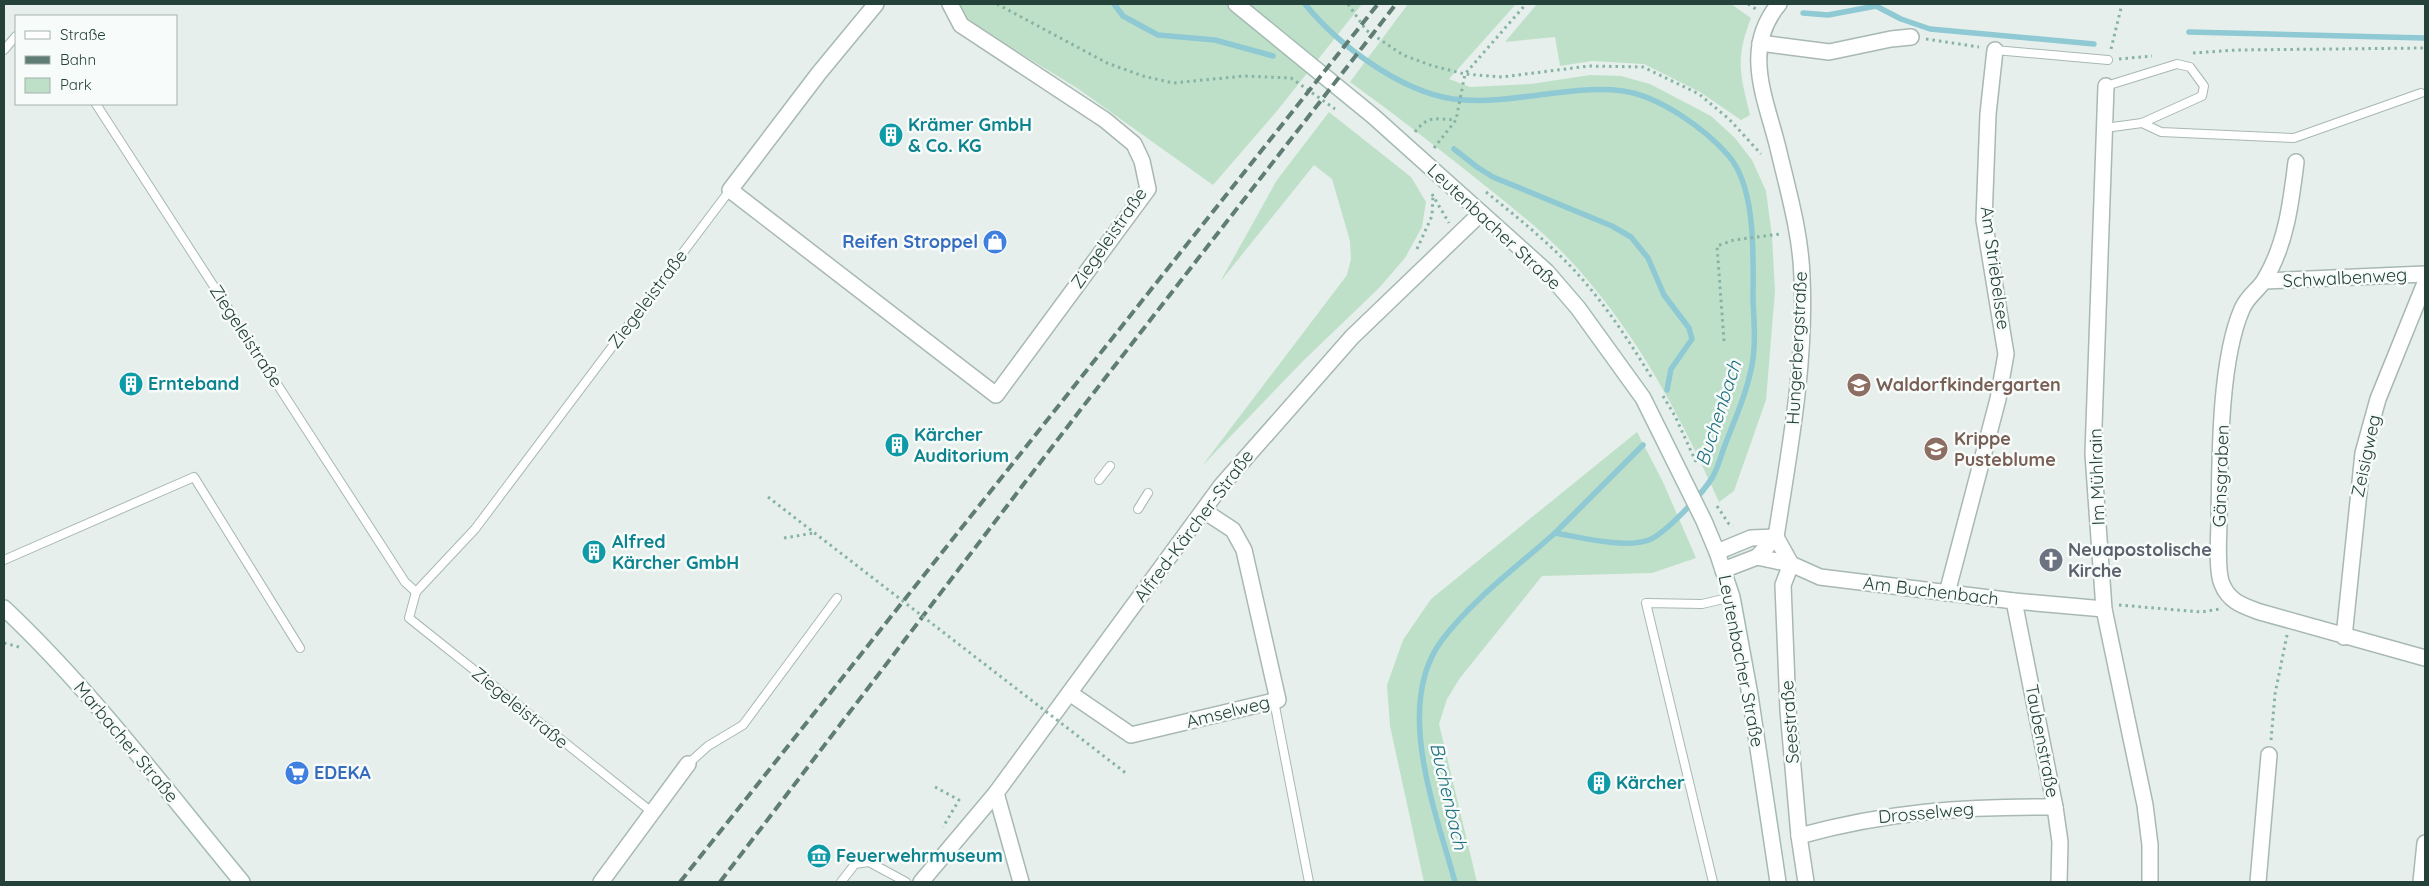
<svg xmlns="http://www.w3.org/2000/svg" width="2429" height="886" font-family="Quicksand,sans-serif">
	<rect width="100%" height="100%" fill="#e6efeb"/>
	<g fill="#bfe0c8">
		<polygon points="959,4 1362,4 1277,111 1213,185 1077,88 967,21"/>
		<path d="M1408 4H1516L1449 79 1470 87 1531 84 1590 75 1621 76 1650 84 1711 116 1735 138 1752 160 1766 191 1772 236 1775 291 1766 400 1734 491 1719 502C1682 419 1639 337 1578 269 1552 239 1519 213 1488 188 1443 152 1397 116 1350 82Z"/>
		<path d="M1537 4H1731L1751 18C1735 59 1740 74 1750 115L1741 120 1700 92 1644 64 1592 61 1560 66 1555 37 1505 42Z"/>
		<polygon points="1329,112 1411,177 1426,202 1422,227 1405,258 1379,288 1304,360 1202,466 1347,275 1351,259 1350,241 1332,179 1314,165 1220,282 1277,180"/>
		<polygon points="1637,432 1663,482 1696,558 1652,573 1542,576 1460,678 1447,699 1439,724 1477,882 1424,882 1390,726 1387,685 1403,640 1431,599"/>
	</g>
	<g fill="none" stroke-linecap="round" stroke-linejoin="round">
		<g stroke="#8ec9d4" stroke-width="5.5">
			<polyline points="1114,4 1123,16 1158,35 1215,40 1273,56"/>
			<path d="M1305 4C1338 45 1400 91 1453 99 1510 106 1568 84 1623 91 1659 96 1704 128 1728 155 1757 188 1753 258 1753 300 1754 321 1756 344 1752 365 1747 392 1735 419 1725 445 1721 455 1718 468 1712 478 1702 494 1666 533 1649 540 1624 549 1580 537 1555 533 1517 567 1473 599 1442 640 1393 705 1436 812 1455 882"/>
			<polyline points="1803,13 1828,15 1876,6 1901,19 1930,29 2094,44"/>
			<polyline points="2189,32 2425,38"/>
			<polyline points="1454,149 1477,167 1493,177 1612,226 1631,237 1648,258 1664,295 1689,328 1692,339 1671,369 1667,390"/>
			<polyline points="1555,533 1643,445"/>
		</g>
		<defs>
			<g id="lane">
				<polyline points="4,50 16,36"/>
				<polyline points="1995,50 2108,60"/>
				<polyline points="96,104 405,582 416,592"/>
				<polyline points="2142,123 2161,132 2294,138 2421,93"/>
				<polyline points="2105,128 2142,123 2202,96 2204,86 2190,67 2177,64 2106,86"/>
				<polyline points="1099,480 1110,466"/>
				<polyline points="1138,509 1148,493"/>
				<polyline points="4,560 194,477 300,648"/>
				<polyline points="1274,701 1309,882"/>
				<polyline points="688,764 708,746 743,725 837,598"/>
				<polyline points="653,813 409,618 416,592 475,529 730,190"/>
				<polyline points="841,882 855,864 869,862 906,882"/>
				<polyline points="1713,882 1646,603 1702,604 1732,597"/>
			</g>
			<g id="street">
				<polyline points="876,4 819,73 730,190 996,395 1148,189 1142,161 1134,144 1105,120 961,25 950,4"/>
				<polyline points="1760,43 1829,52 1891,39 1911,37"/>
				<polyline points="2106,86 2093,454 2104,609 2145,805 2150,845 2150,882"/>
				<path d="M2296 162C2291 203 2286 244 2265 279 2259 290 2248 295 2242 309 2219 362 2220 460 2219 520 2219 536 2216 570 2222 584 2229 602 2244 606 2260 612L2425 658"/>
				<polyline points="2264,281 2425,274"/>
				<path d="M1776 537C1789 452 1806 365 1802 278 1801 234 1788 191 1778 148 1766 99 1741 49 1779 4"/>
				<polyline points="1776,537 1791,564 1820,577 2014,601 2104,609"/>
				<polyline points="1717,552 1751,538 1776,537"/>
				<polyline points="1757,557 1791,564 1783,585 1788,710 1799,836 1806,882"/>
				<polyline points="1723,570 1757,557 1776,537"/>
				<polyline points="1947,593 1998,399 2006,354 1984,220 1988,114 1995,50"/>
				<polyline points="2014,601 2055,807 2060,842 2059,882"/>
				<polyline points="2344,637 2363,453 2378,399 2425,283"/>
				<polyline points="1071,694 1131,735 1278,700 1244,550 1233,530 1204,511"/>
				<polyline points="996,793 1021,882"/>
				<path d="M1799 836C1886 812 1964 806 2055 807"/>
				<polyline points="601,882 688,764"/>
				<polyline points="921,882 996,793 1221,486 1352,337 1481,213"/>
				<polyline points="2258,882 2269,755"/>
				<polyline points="2421,882 2425,843"/>
			</g>
			<g id="secondary">
				<polyline points="1236,4 1373,116 1547,272 1578,308 1643,398 1704,521 1717,552 1732,597 1750,695 1778,882"/>
				<path d="M4 608C92 691 165 789 242 882"/>
			</g>
		</defs>
		<use href="#lane" stroke="#a8b8b2" stroke-width="10"/>
		<use href="#street" stroke="#a8b8b2" stroke-width="18"/>
		<use href="#secondary" stroke="#a4bbb3" stroke-width="18"/>
		<g stroke="#86b3a5" stroke-width="3" stroke-dasharray="2.5 4" stroke-linecap="butt">
			<polyline points="997,4 1107,63 1143,76 1173,83 1244,76 1291,78 1335,109"/>
			<polyline points="1348,4 1366,30 1403,55 1433,66 1465,74 1502,77 1589,66 1643,67 1699,94 1729,119 1761,154"/>
			<polyline points="1748,4 1756,9"/>
			<polyline points="1926,39 1979,47"/>
			<polyline points="2111,49 2122,4"/>
			<polyline points="2193,53 2237,50 2425,48"/>
			<polyline points="2119,59 2152,56"/>
			<path d="M1415 132C1428 115 1436 119 1456 120"/>
			<polyline points="1434,148 1456,120 1465,74 1526,4"/>
			<path d="M1486 192C1517 217 1548 242 1575 271 1605 304 1630 342 1653 380"/>
			<polyline points="1432,194 1449,223"/>
			<polyline points="1417,249 1432,216 1433,196"/>
			<polyline points="1724,341 1717,246 1734,240 1780,234"/>
			<polyline points="1663,396 1675,416 1696,462"/>
			<polyline points="1717,506 1729,524 1733,526"/>
			<polyline points="784,538 814,533"/>
			<polyline points="2119,605 2201,612 2220,609"/>
			<polyline points="4,643 19,647"/>
			<polyline points="2271,740 2275,694 2287,635"/>
			<polyline points="935,787 959,800 943,827"/>
		</g>
		<use href="#lane" stroke="#fff" stroke-width="8"/>
		<use href="#street" stroke="#fff" stroke-width="15"/>
		<use href="#secondary" stroke="#fff" stroke-width="15"/>
		<g stroke="#5f7d75" stroke-width="4" stroke-dasharray="10 5" stroke-linecap="butt">
			<polyline points="680,882 1378,4"/>
			<polyline points="720,882 1078,413 1396,4"/>
		</g>
		<polyline stroke="#86b3a5" stroke-width="3" stroke-dasharray="2.5 4" stroke-linecap="butt" points="768,497 1127,774"/>
	</g>
	<defs>
		<symbol id="building-disc" viewBox="-11 -11 22 22"><circle r="9.5" fill="#0f9aa8" stroke="#f7fbf9"/><path d="M-4-6H4V6H1V3H-1V6H-4ZM-2.5-4.3h1.7v1.8h-1.7ZM.8-4.3h1.7v1.8H.8ZM-2.5-1h1.7V.8h-1.7ZM.8-1h1.7V.8H.8Z" fill="#fff"/></symbol>
		<symbol id="shop-disc" viewBox="-11 -11 22 22"><circle r="9.5" fill="#3f7fe0" stroke="#f7fbf9"/><path d="M-5-2.5h2.3a2.7 3.5 0 0 1 5.4 0H5L5.5 6h-11ZM-1.5-2.5h3a1.5 2.3 0 0 0-3 0Z" fill="#fff"/></symbol>
		<symbol id="school-disc" viewBox="-11 -11 22 22"><circle r="9.5" fill="#8d6e63" stroke="#f7fbf9"/><path d="M0-5L7-2L0 1L-7-2ZM-4 1L0 2.5L4 1V4Q0 6-4 4Z" fill="#fff"/></symbol>
		<symbol id="church-disc" viewBox="-11 -11 22 22"><circle r="9.5" fill="#6b7280" stroke="#f7fbf9"/><path d="M-1.2-6h2.4v3.5h3.3v2.4h-3.3V6h-2.4V-.1h-3.3v-2.4h3.3Z" fill="#fff"/></symbol>
		<symbol id="supermarket-disc" viewBox="-11 -11 22 22"><circle r="9.5" fill="#3f7fe0" stroke="#f7fbf9"/><path d="M-6-5.5h2.5l.6 2H6L4.5 2H-2.5L-4.4-4H-6ZM-1.5 3.2a1.3 1.3 0 1 0 .1 0ZM3 3.2a1.3 1.3 0 1 0 .1 0Z" fill="#fff"/></symbol>
		<symbol id="museum-disc" viewBox="-11 -11 22 22"><circle r="9.5" fill="#0f9aa8" stroke="#f7fbf9"/><path d="M0-6L6-3V-2H-6V-3ZM-5-1h2V3h-2ZM-1-1h2V3h-2ZM3-1h2V3H3ZM-6 4H6V6H-6Z" fill="#fff"/></symbol>
	</defs>
	<g fill-rule="evenodd">
		<use href="#building-disc" x="877" y="121" width="28" height="28"/>
		<use href="#shop-disc" x="981" y="228" width="28" height="28"/>
		<use href="#building-disc" x="117" y="370" width="28" height="28"/>
		<use href="#school-disc" x="1845" y="371" width="28" height="28"/>
		<use href="#building-disc" x="883" y="431" width="28" height="28"/>
		<use href="#school-disc" x="1922" y="435" width="28" height="28"/>
		<use href="#building-disc" x="580" y="538" width="28" height="28"/>
		<use href="#church-disc" x="2037" y="546" width="28" height="28"/>
		<use href="#supermarket-disc" x="283" y="759" width="28" height="28"/>
		<use href="#building-disc" x="1585" y="769" width="28" height="28"/>
		<use href="#museum-disc" x="805" y="842" width="28" height="28"/>
	</g>
	<g text-anchor="middle" stroke-width="5" stroke-linejoin="round" paint-order="stroke">
		<g font-size="18" font-weight="bold" fill="#0d838f" stroke="#f7fbf9" text-anchor="start">
			<text x="908" y="131">Krämer GmbH<tspan x="908" dy="21">&amp; Co. KG</tspan></text>
			<text x="148" y="390">Ernteband</text>
			<text x="914" y="441">Kärcher<tspan x="914" dy="21">Auditorium</tspan></text>
			<text x="612" y="548">Alfred<tspan x="612" dy="21">Kärcher GmbH</tspan></text>
			<text x="1616" y="789">Kärcher</text>
			<text x="836" y="862">Feuerwehrmuseum</text>
		</g>
		<g font-size="18" fill="#24423a" stroke="#f7fbf9">
			<text transform="translate(1494 227) rotate(43)" y="6">Leutenbacher Straße</text>
			<text transform="translate(1109 238) rotate(-55)" y="6">Ziegeleistraße</text>
			<text transform="translate(1995 268) rotate(82)" y="6">Am Striebelsee</text>
			<text transform="translate(2345 278) rotate(-3)" y="6">Schwalbenweg</text>
			<text transform="translate(648 299) rotate(-53)" y="6">Ziegeleistraße</text>
			<text transform="translate(246 336) rotate(57)" y="6">Ziegeleistraße</text>
			<text transform="translate(1797 348) rotate(-87)" y="6">Hungerbergstraße</text>
			<text transform="translate(2366 456) rotate(-78)" y="6">Zeisigweg</text>
			<text transform="translate(2221 476) rotate(-88)" y="6">Gänsgraben</text>
			<text transform="translate(2097 477) rotate(-92)" y="6">Im Mühlrain</text>
			<text transform="translate(1194 526) rotate(-53)" y="6">Alfred-Kärcher-Straße</text>
			<text transform="translate(1931 591) rotate(7)" y="6">Am Buchenbach</text>
			<text transform="translate(1741 661) rotate(79)" y="6">Leutenbacher Straße</text>
			<text transform="translate(520 708) rotate(39)" y="6">Ziegeleistraße</text>
			<text transform="translate(1228 712) rotate(-14)" y="6">Amselweg</text>
			<text transform="translate(1790 722) rotate(-94)" y="6">Seestraße</text>
			<text transform="translate(2042 741) rotate(79)" y="6">Taubenstraße</text>
			<text transform="translate(126 742) rotate(50)" y="6">Marbacher Straße</text>
			<text transform="translate(1926 813) rotate(-5)" y="6">Drosselweg</text>
		</g>
		<g font-size="18" font-weight="bold" fill="#366cbe" stroke="#f7fbf9" text-anchor="end">
			<text x="978" y="248">Reifen Stroppel</text>
			<text x="314" y="779" text-anchor="start">EDEKA</text>
		</g>
		<g font-size="18" font-weight="bold" fill="#785e54" stroke="#f7fbf9" text-anchor="start">
			<text x="1876" y="391">Waldorfkindergarten</text>
			<text x="1954" y="445">Krippe<tspan x="1954" dy="21">Pusteblume</tspan></text>
		</g>
		<g font-size="18" font-weight="bold" fill="#5b616d" stroke="#f7fbf9" text-anchor="start">
			<text x="2068" y="556">Neuapostolische<tspan x="2068" dy="21">Kirche</tspan></text>
		</g>
		<g font-size="19" font-style="italic" fill="#1c6f80" stroke="#f7fbf9">
			<text transform="translate(1718 413) rotate(-72)" y="7">Buchenbach</text>
			<text transform="translate(1449 796) rotate(77)" y="7">Buchenbach</text>
		</g>
	</g>
	<rect width="2429" height="886" fill="none" stroke="#24423a" stroke-width="10"/>
	<rect x="15" y="15" width="162" height="90" fill="#f7fbf9" stroke="#a3b1ad"/>
	<rect x="25" y="31" width="25" height="8" fill="#ffffff" stroke="#a3b1ad"/>
	<text x="60" y="40" font-size="15" fill="#24423a">Straße</text>
	<rect x="25" y="56" width="25" height="8" fill="#5f7d75" stroke="#a3b1ad"/>
	<text x="60" y="65" font-size="15" fill="#24423a">Bahn</text>
	<rect x="25" y="78" width="25" height="15" fill="#bfe0c8" stroke="#a3b1ad"/>
	<text x="60" y="90" font-size="15" fill="#24423a">Park</text>
</svg>
